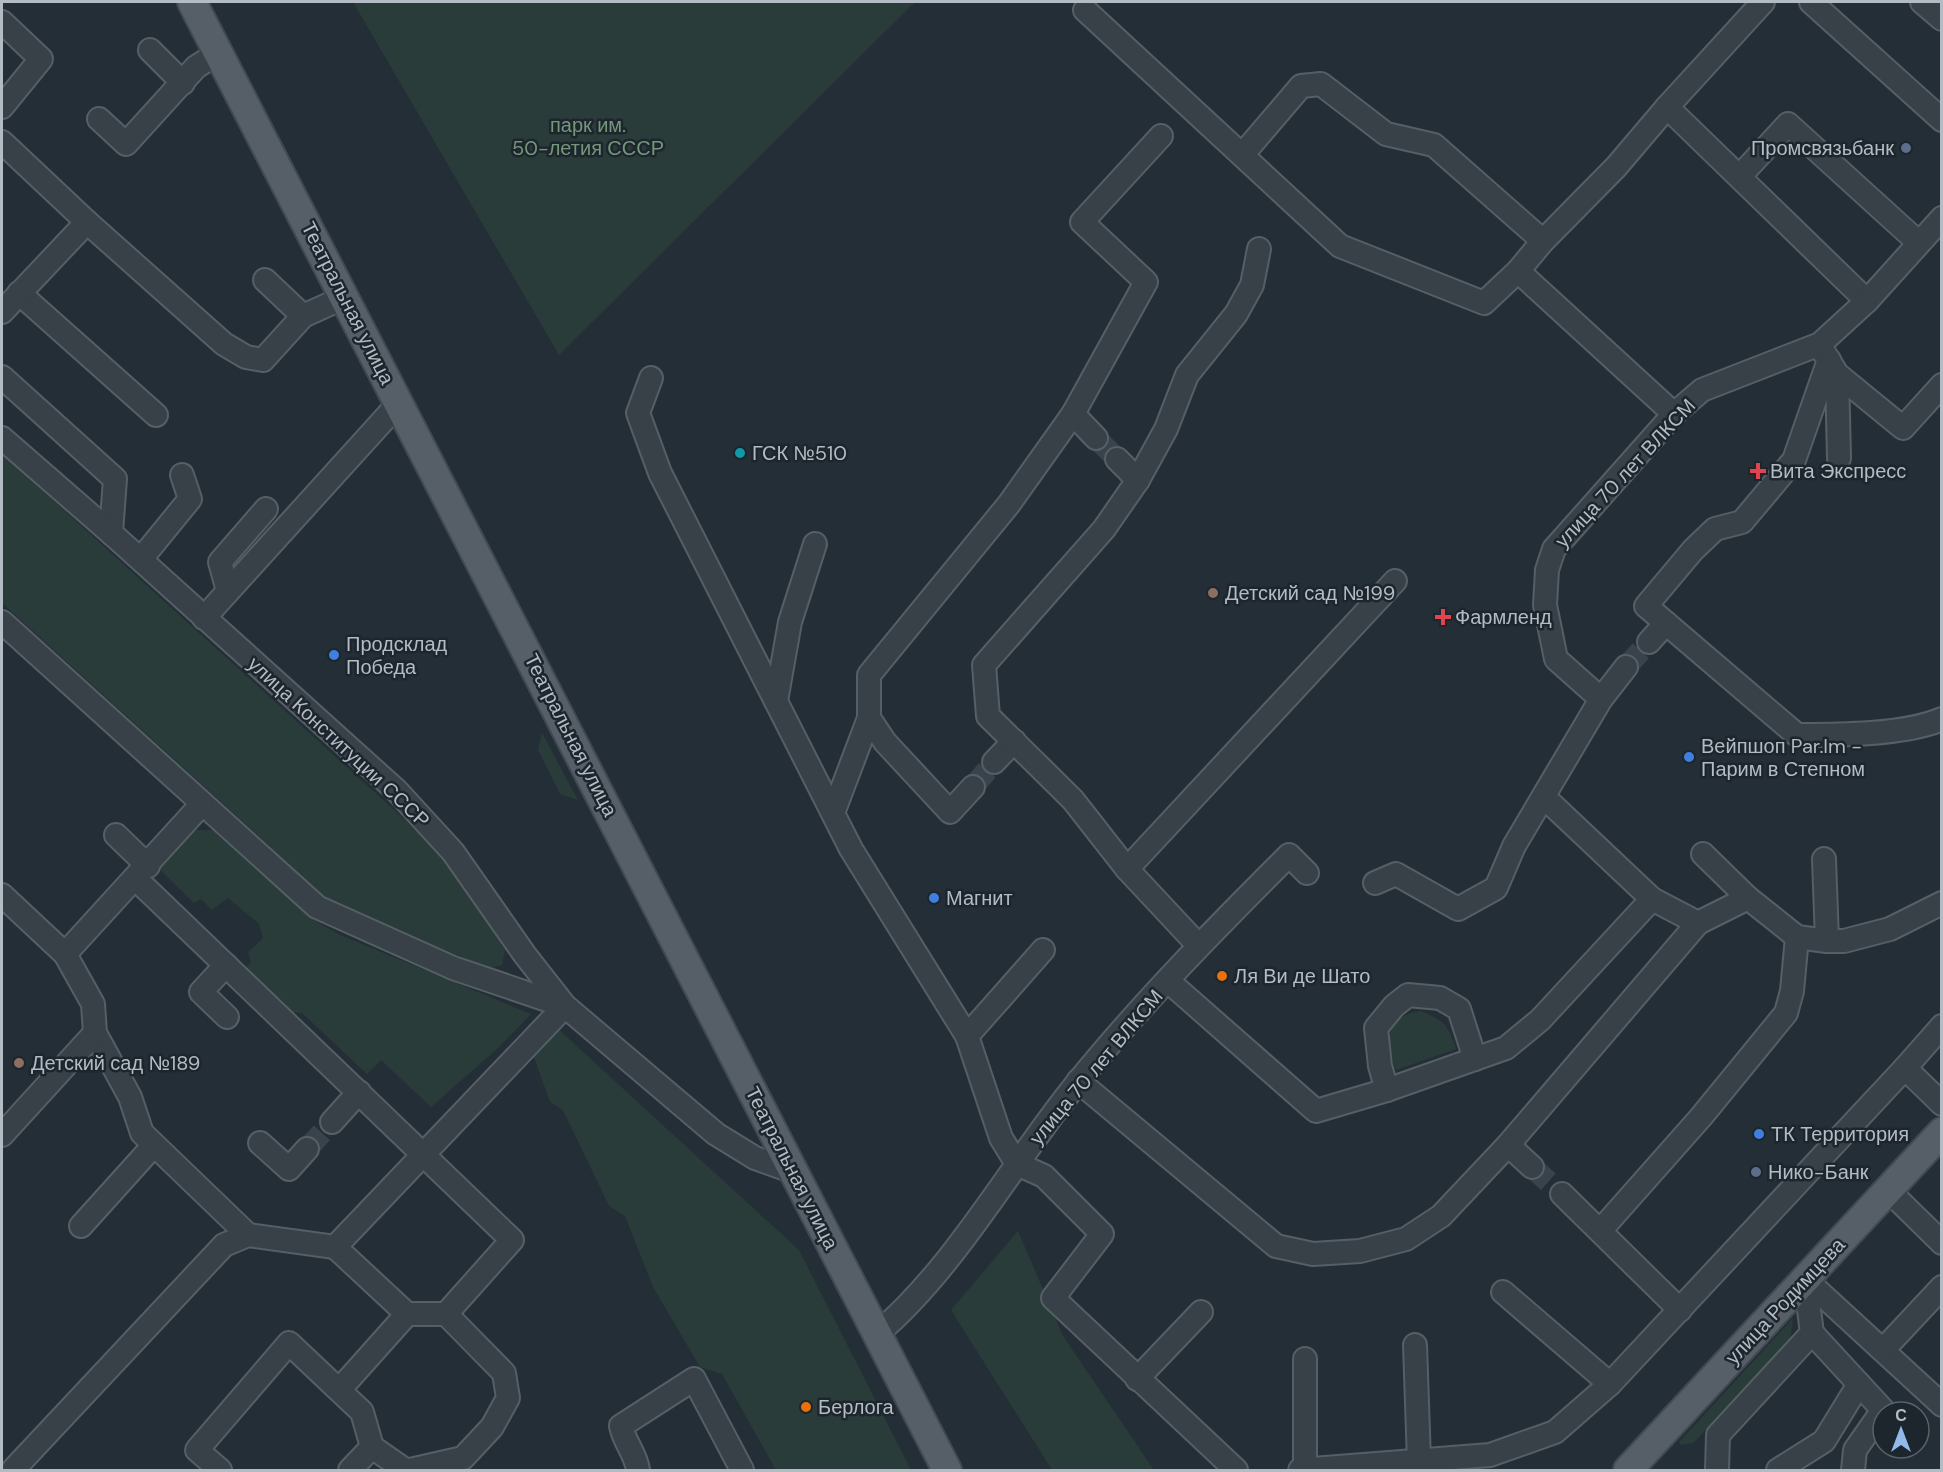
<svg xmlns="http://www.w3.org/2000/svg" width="1943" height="1472" font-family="'DM Sans',sans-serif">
	<rect width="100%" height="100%" fill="#242e37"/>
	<g fill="#293c3a">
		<polygon points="353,2 915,2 559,355"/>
		<polygon points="2,454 435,847 468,891 505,950 502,965 490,968 359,917 314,890 261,838 2,603"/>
		<polygon points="542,733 578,800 560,794 538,750"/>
		<polygon points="196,830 215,830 314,920 338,934 531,1014 498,1048 431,1107 381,1060 367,1074 302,1013 282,1012 242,972 251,962 248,952 263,938 259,924 228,898 212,910 201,899 194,903 156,866 171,850"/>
		<path d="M1420 1011C1444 1020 1448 1025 1456 1049L1396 1070C1385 1040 1383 1018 1420 1011Z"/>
		<polygon points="556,1027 799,1250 911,1470 776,1470 722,1374 700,1367 653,1287 625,1216 609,1206 563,1110 550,1102 532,1052"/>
		<polygon points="1018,1231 1063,1336 1154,1470 1052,1470 951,1310"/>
		<polygon points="1793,1318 1790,1344 1693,1443 1681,1445 1679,1442"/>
	</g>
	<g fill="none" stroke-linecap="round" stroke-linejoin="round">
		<g stroke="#39434c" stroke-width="22" stroke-dasharray="22 11" stroke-linecap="butt">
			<polyline points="1096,438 1117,459"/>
			<polyline points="1626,667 1649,642"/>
			<polyline points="973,787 994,762"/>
			<polyline points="307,1149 332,1122"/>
			<polyline points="1532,1167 1562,1194"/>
		</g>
		<defs>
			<g id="minor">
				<polyline points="1811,2 1942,120"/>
				<polyline points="1922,2 1942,19"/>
				<polyline points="1085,10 1340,246 1484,303 1518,271 1674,414"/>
				<polyline points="2,22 41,59 2,107"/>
				<polyline points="150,50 183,83"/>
				<polyline points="1667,107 1867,301"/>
				<polyline points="99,119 126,144 196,67 218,53"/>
				<polyline points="2,142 87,222"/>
				<polyline points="1243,154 1301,86 1321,84 1386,134 1434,145 1543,241"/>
				<polyline points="1740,176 1788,124 1919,243"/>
				<polyline points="1518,271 1543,241 1616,167 1667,107 1763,2"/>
				<polyline points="265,280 303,316"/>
				<polyline points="19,293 156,415"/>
				<polyline points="2,312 87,222 224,344 246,357 263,360 303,316 345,297"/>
				<polyline points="1823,351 1837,374 1903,428 1942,385"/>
				<path d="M1829 360 1794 460 1742 522 1715 529 1693 550 1646 606 1797 735C1837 735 1905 735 1942 719"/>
				<polyline points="1837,374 1839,458"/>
				<polyline points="2,377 115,479 111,533"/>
				<polyline points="651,378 638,413 660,473 851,849 967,1036 1001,1138 1017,1164 1044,1176 1102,1234 1053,1298 1236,1470"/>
				<polyline points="1073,414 1096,438"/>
				<polyline points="2,438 111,533 397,791 453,852 525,955 565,1006 716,1134 755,1158 794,1172"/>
				<polyline points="1117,459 1138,480"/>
				<polyline points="141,559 190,499 182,475"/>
				<polyline points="228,591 220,562 266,509"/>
				<polyline points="204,618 399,403"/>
				<polyline points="2,622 317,907 453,968 565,1006 335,1247 407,1314 340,1389"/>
				<polyline points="1649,642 1666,623"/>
				<polyline points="1601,699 1626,667"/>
				<polyline points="776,701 790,622 815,544"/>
				<polyline points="994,762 1014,741"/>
				<polyline points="973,787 950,812 885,742 869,718 869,675 1009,504 1073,414 1146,282 1082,222 1161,136"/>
				<polyline points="833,813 869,718"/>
				<polyline points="116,835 148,866"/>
				<polyline points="1703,854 1748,898"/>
				<polyline points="1824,859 1827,941"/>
				<polyline points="1127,869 1073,800 988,716 984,665 1104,529 1138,480 1166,429 1187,375 1236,314 1252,285 1259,249"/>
				<polyline points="136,879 512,1240 446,1314 407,1314"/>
				<polyline points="1375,883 1396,874 1458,909 1496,888 1514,846 1601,699 1556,659 1545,605 1547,570 1554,549 1674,414 1702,390 1820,344 1867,301 1942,218"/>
				<polyline points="2,895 65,954 202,804"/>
				<polyline points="1698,923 1748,898 1797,937 1827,941 1844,941 1890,929 1942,903"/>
				<polyline points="1198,945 1127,869 1395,581"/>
				<polyline points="65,954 93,1004 95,1033 130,1097 142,1133 248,1235"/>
				<polyline points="226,965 201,992 227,1017"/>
				<polyline points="1168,981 1316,1111 1387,1090 1506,1048 1540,1020 1652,899 1545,798"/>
				<polyline points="1942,1026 1905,1068 1942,1104"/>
				<polyline points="967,1036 1043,950"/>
				<polyline points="1078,1081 1276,1246 1313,1254 1360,1251 1406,1239 1441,1216 1508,1145 1698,923 1652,899"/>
				<polyline points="1387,1090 1380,1066 1376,1028 1394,1006 1408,995 1440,998 1459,1009 1475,1059"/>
				<polyline points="332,1122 359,1092"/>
				<polyline points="2,1135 95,1033"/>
				<polyline points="260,1143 289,1169 307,1149"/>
				<polyline points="1508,1145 1532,1167"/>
				<polyline points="1888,1190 1942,1243"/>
				<polyline points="1562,1194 1680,1310"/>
				<polyline points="81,1226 154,1145"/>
				<polyline points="1600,1231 1701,1117 1786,1013 1792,991 1797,937"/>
				<polyline points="1805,1279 1942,1405"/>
				<polyline points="1503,1292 1610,1384"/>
				<polyline points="1812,1333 1883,1410 1855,1450 1853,1470"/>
				<path d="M877 1334C956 1267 1012 1163 1078 1082 1143 1002 1216 928 1289 855L1307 873"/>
				<polyline points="1415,1345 1419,1461"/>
				<polyline points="1883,1350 1942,1287"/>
				<polyline points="1137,1379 1201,1312"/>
				<polyline points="372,1447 405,1470"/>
				<polyline points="1305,1469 1305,1359"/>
				<polyline points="13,1470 224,1245 248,1235 335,1247"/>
				<polyline points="220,1470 197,1450 289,1343 362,1412 372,1447 350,1470"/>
				<polyline points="410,1470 463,1458 492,1427 508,1398 504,1373 446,1314"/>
				<path d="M638 1470C636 1454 624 1442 621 1426L694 1379 742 1470"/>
				<polyline points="1300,1470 1490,1455 1555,1432 1610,1384 1905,1068"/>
				<polyline points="1717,1470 1718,1435 1812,1333 1805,1279"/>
				<polyline points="1778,1470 1824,1441 1859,1384"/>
			</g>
			<g id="major">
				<polyline points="192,2 947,1470"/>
				<polyline points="1628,1470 1942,1132"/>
			</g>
		</defs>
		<use href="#minor" stroke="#565e66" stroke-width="26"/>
		<use href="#major" stroke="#414951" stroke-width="32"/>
		<use href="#minor" stroke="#384048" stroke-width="22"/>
		<use href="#major" stroke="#565f68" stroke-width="28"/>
	</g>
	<g fill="#5c6f8a" stroke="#1d252d" stroke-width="2">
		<circle cx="1906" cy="148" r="6"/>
		<circle cx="1756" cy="1172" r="6"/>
	</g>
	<circle fill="#0f9aa8" stroke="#1d252d" stroke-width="2" cx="740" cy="453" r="6"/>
	<g fill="#e0444e" stroke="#1d252d" stroke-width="2">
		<path d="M1755 462h6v6h6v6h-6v6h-6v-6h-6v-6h6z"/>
		<path d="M1440 608h6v6h6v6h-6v6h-6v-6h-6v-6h6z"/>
	</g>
	<g fill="#8d6e63" stroke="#1d252d" stroke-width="2">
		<circle cx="1213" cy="593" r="6"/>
		<circle cx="19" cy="1063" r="6"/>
	</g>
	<g fill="#3f7fe0" stroke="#1d252d" stroke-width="2">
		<circle cx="334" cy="655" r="6"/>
		<circle cx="1689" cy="757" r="6"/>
		<circle cx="934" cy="898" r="6"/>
		<circle cx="1759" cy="1134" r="6"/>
	</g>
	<g fill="#e8710a" stroke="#1d252d" stroke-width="2">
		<circle cx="1222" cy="976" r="6"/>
		<circle cx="806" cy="1407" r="6"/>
	</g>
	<g text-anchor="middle" stroke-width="5" stroke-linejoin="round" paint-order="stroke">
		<g font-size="20" fill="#74977a" stroke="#1d252d">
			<text x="588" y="132">парк им.<tspan x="588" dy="23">50-летия СССР</tspan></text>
		</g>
		<g font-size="20" fill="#b3bbc4" stroke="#1d252d" text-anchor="start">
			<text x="1894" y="155" text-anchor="end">Промсвязьбанк</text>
			<text x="752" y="460">ГСК №510</text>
			<text x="1770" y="478">Вита Экспресс</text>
			<text x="1225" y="600">Детский сад №199</text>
			<text x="1455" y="624">Фармленд</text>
			<text x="346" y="651">Продсклад<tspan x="346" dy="23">Победа</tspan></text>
			<text x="1701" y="753">Вейпшоп Par.Im -<tspan x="1701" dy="23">Парим в Степном</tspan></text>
			<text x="946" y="905">Магнит</text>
			<text x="1234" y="983">Ля Ви де Шато</text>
			<text x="31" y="1070">Детский сад №189</text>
			<text x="1771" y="1141">ТК Территория</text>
			<text x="1768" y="1179">Нико-Банк</text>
			<text x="818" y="1414">Берлога</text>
		</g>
		<g font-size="20" fill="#b3bbc4" stroke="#1d252d">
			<text transform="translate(348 303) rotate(63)" y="7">Театральная улица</text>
			<text transform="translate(1625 473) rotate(-47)" y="7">улица 70 лет ВЛКСМ</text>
			<text transform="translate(571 735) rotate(63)" y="7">Театральная улица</text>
			<text transform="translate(339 742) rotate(43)" y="7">улица Конституции СССР</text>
			<text transform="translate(1096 1067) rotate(-50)" y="7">улица 70 лет ВЛКСМ</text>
			<text transform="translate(792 1168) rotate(63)" y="7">Театральная улица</text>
			<text transform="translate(1785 1301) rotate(-47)" y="7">улица Родимцева</text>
		</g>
	</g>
	<rect width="1943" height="1472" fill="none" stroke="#b3bbc4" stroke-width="6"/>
	<g transform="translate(1901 1430)"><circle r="28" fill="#1d252d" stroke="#596169" stroke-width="1.5"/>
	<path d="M0-4.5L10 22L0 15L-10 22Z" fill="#91baeb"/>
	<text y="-9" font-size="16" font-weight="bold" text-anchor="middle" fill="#b3bbc4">С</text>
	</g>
</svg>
